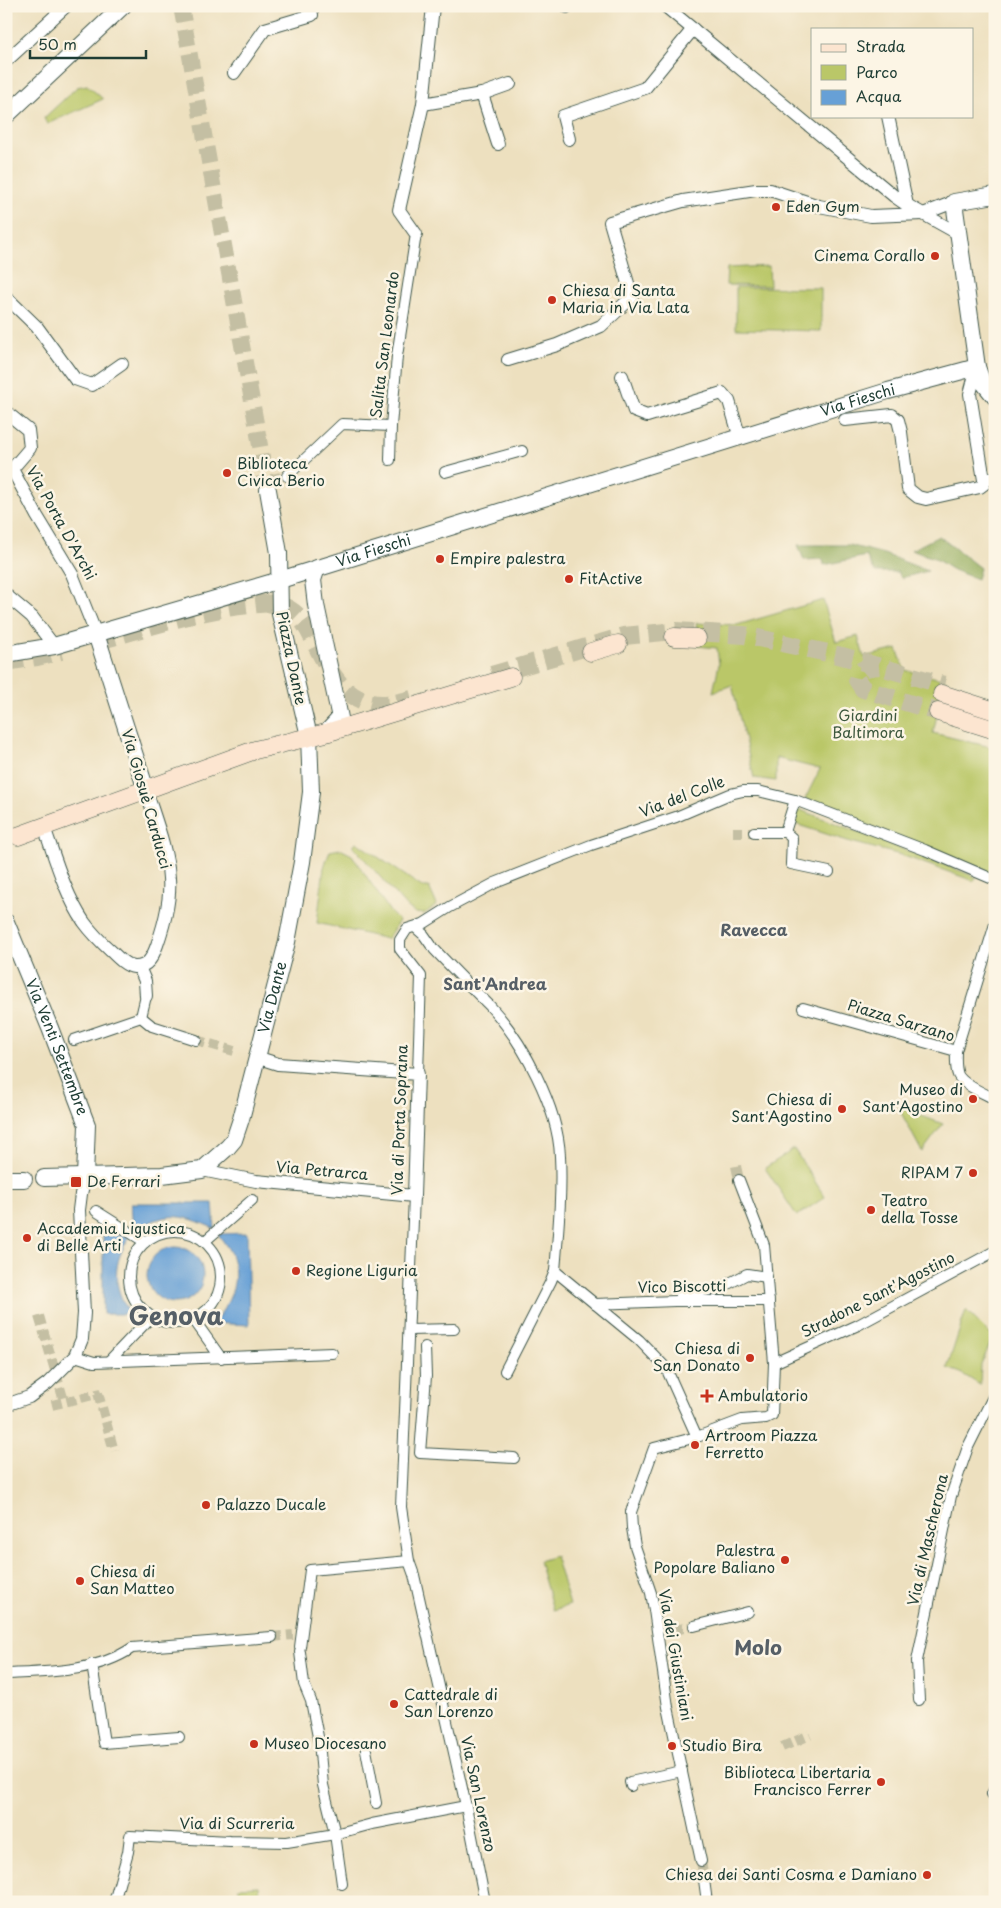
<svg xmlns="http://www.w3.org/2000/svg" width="1001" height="1908" font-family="'Playpen Sans',sans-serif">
	<rect width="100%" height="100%" fill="#fcf5e5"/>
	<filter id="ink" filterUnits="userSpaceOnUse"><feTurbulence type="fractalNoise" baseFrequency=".02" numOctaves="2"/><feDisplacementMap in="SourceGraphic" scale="10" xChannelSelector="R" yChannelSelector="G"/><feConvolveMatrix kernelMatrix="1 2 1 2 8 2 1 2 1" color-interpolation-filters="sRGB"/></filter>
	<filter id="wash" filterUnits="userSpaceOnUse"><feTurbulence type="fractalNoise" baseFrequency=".0096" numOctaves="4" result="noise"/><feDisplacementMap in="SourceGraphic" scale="20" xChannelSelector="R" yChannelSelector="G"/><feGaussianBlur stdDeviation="1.12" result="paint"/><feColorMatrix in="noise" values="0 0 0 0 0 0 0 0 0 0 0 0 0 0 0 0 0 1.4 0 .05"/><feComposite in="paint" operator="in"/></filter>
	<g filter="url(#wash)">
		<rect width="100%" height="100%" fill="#ede0bf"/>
		<g fill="#bac768" stroke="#6c824e">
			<polygon points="87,85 103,99 47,124 44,118 77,87"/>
			<polygon points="769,266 770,286 726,285 727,268"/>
			<polygon points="736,287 821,288 821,331 736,329"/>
			<polygon points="823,600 836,642 858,636 864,657 897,649 905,670 945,680 933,733 995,748 995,874 897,837 805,799 820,769 776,758 776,781 754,778 732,685 713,692 719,664 717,648 698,646 696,623 737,625"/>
			<polygon points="798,809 976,877 974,881 901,855 851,842 792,823"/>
			<polygon points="356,842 422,887 429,887 437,905 424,914 415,913 403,903 353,846"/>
			<polygon points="340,849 352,855 391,913 399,921 387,939 317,923 324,867 330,851"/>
			<polygon points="898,1107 943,1124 922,1152"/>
			<polygon points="794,1149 825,1197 797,1216 765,1168"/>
			<polygon points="966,1310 993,1337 981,1365 980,1385 961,1373 947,1368"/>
			<polygon points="555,1556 570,1605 553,1610 539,1561"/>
			<polygon points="259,1886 260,1894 279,1893 279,1902 239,1902 239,1887"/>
		</g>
		<g fill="#93ac5c" stroke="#597448">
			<polygon points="939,536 980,568 977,579 953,570 934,558 911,550"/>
			<polygon points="798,545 849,545 884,554 928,571 901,578 898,572 875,572 866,556 824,565 823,559 804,560"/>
		</g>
		<g fill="#67a0d6" stroke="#436e85">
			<path d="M131 1203H213L215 1229C181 1213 165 1211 133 1232Z"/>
			<path d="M247 1233 249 1325 213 1323C230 1304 241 1280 231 1254 228 1247 222 1240 218 1234Z"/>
			<path d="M103 1235 130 1236C112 1264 112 1285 130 1314H103Z"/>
			<circle cx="175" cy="1275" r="28"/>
		</g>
	</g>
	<g filter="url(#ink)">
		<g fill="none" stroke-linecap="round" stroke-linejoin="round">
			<g stroke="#c4bfa3" stroke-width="10" stroke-dasharray="10 5" stroke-linecap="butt">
				<polyline points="256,482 287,476"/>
				<polyline points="733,832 754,832"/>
				<polyline points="196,1040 234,1051"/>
				<polyline points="736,1166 739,1180"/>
				<polyline points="39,1316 64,1401"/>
				<polyline points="98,1393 114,1451"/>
				<polyline points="52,1405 101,1393"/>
				<polyline points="659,1633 694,1626"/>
				<polyline points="272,1637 293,1635"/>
				<polyline points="782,1747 810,1735"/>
				<polyline points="701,1861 704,1880"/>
			</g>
			<polyline stroke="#c4bfa3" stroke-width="16" stroke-dasharray="16 8" stroke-linecap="butt" points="181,6 268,490"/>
			<g stroke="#c4bfa3" stroke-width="18" stroke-dasharray="18 9" stroke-linecap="butt">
				<path d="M98 641C147 628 198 610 249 605 259 604 270 602 279 605 300 611 307 627 316 645 339 691 358 715 412 699"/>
				<polyline points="6,662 37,657 61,651"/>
				<path d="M879 666C868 667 859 667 857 680L863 689 938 712"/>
				<polyline points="492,675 624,636 675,631 744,635 842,656 944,685"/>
			</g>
			<defs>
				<g id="pedestrian">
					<polyline points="567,8 568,6"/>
					<polyline points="390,460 391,426 397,356 416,234"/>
					<polyline points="445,472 522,451"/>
					<polyline points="287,476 342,424 391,426"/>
					<polyline points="754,832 785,832"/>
					<polyline points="785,832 792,838 791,864 829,872"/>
					<polyline points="785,832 795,800"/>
					<path d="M995 924 956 1051C956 1058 955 1067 958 1075 964 1086 984 1093 995 1099"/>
					<polyline points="415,927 424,935 431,945"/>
					<path d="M434 949C452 968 471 987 490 1006 523 1042 558 1107 560 1156 562 1194 558 1233 555 1271L551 1281 505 1371"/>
					<polyline points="803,1008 956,1051"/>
					<polyline points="141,1017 146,996"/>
					<polyline points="74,1040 141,1017 152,1026 196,1040"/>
					<polyline points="418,1074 421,976 400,949 400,940 407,929 423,924 450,907 495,883 591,845 676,817 730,794 743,791 758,791 795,800 925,850 995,880"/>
					<polyline points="414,1196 401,1507 409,1561 414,1575 466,1806 485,1902"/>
					<polyline points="96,1211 145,1242"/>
					<circle cx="175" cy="1277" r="46"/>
					<polyline points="205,1241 252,1200"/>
					<polyline points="555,1271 639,1340 666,1368 697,1437"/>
					<polyline points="680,1294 718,1289 747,1274 767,1277"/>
					<polyline points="595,1304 675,1301 769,1301"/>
					<polyline points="194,1320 221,1358"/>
					<polyline points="409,1330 454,1329"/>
					<polyline points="425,1347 426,1376 420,1453 514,1458"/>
					<polyline points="75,1356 94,1362 332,1353"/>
					<polyline points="109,1361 151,1317"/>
					<polyline points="774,1363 858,1325 995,1251"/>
					<polyline points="694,1626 748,1612"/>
					<polyline points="300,1647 310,1570 409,1561"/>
					<polyline points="300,1652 304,1684 311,1701 319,1742 323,1785 335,1834 342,1884"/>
					<polyline points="92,1664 104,1743 179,1737"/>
					<path d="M6 1674C48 1672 97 1672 132 1648L272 1637"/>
					<polyline points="919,1700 917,1661 951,1496 968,1447 995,1393"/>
					<polyline points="366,1750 376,1803"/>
					<polyline points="631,1786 630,1782 682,1771"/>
					<polyline points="995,1788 992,1794 995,1798"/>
					<polyline points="701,1861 668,1707 654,1610 651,1593 635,1546 632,1528 631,1512 654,1448 697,1437 742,1420 766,1418 772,1415 774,1363 764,1245 739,1180"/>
					<polyline points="704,1880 707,1902"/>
					<polyline points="114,1902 128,1852 130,1836 230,1841 287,1842 335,1834 372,1824 466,1806"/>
				</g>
				<g id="minor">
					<polyline points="665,6 894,196 907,205 959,234"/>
					<polyline points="6,61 66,6"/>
					<polyline points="234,73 265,29 312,15 309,6"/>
					<polyline points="482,94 510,84"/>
					<polyline points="423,104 482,94 498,144"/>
					<polyline points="888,116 907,205"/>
					<polyline points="569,139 563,116 645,88 693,29"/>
					<polyline points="416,234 399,210 423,104 433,6"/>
					<polyline points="6,297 37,327 75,379 92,385 122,364"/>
					<polyline points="508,360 557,345 601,326 632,297 610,222 683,201 756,190 770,190 819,206 871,216 923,214 954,202"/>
					<polyline points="977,367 970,394 984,480 995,478"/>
					<polyline points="622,376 634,411 647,416 722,393 729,401 740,438"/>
					<polyline points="6,412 28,430 30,448 12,469 37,516 72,574 96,634"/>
					<polyline points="845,420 892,415 898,420 901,432 908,489 918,497 926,499 980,487 984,484 984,480"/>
					<polyline points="6,595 32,617 54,646"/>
					<path d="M44 827C55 858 65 894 84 922 92 933 102 943 112 952 118 958 126 966 134 967 148 968 153 956 157 945 164 925 171 900 169 878 167 848 155 819 146 790"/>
					<polyline points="139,967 145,981 146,996"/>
					<polyline points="202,1170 256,1181 414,1196 418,1074 278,1064 256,1057"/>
					<polyline points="6,1405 29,1397 48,1383 75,1356 82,1339 84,1313 79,1210 81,1194 85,1177"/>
				</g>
				<g id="tertiary">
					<polyline points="6,116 123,6"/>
					<polyline points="995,195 954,202 977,367 982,381 995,397"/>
					<polyline points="317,568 313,580 316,605 340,718 326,733"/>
					<polyline points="96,634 146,790"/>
					<path id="s1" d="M6 654 54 646 280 580 888 391 977 367"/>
					<path id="s2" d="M6 922 50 1028 87 1125 85 1177"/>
					<path id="s3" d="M44 1178 162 1175 202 1170 228 1147 234 1140 241 1119 287 942 302 862 311 792 309 736 280 614 279 553 268 490"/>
					<polyline points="6,1179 24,1179"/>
				</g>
				<g id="secondary">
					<polyline points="674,637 697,638"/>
					<polyline points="591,652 618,644"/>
					<polyline points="942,694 995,711"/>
					<polyline points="938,712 995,730"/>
					<polyline points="18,836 255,750 326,733 511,677"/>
				</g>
			</defs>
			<use href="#pedestrian" stroke="#3e5549" stroke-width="12"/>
			<use href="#minor" stroke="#3e5549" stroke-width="14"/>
			<use href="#tertiary" stroke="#3e5549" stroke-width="18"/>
			<use href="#secondary" stroke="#3e5549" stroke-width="19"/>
			<use href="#pedestrian" stroke="#fff" stroke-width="10"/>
			<use href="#minor" stroke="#fff" stroke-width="12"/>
			<use href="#tertiary" stroke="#fff" stroke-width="16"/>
			<use href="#secondary" stroke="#fce5d0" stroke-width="18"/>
		</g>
	</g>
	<g fill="#c8321e" stroke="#fcf5e5" stroke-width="2">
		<circle cx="776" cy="207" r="5"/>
		<circle cx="935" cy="256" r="5"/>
		<circle cx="552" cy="300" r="5"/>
		<circle cx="227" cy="473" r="5"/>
		<circle cx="440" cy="559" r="5"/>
		<circle cx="569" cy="579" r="5"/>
		<circle cx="973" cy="1099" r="5"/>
		<circle cx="842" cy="1109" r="5"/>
		<circle cx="973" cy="1173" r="5"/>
		<rect x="70" y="1176" width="12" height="12" rx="2.5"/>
		<circle cx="871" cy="1210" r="5"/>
		<circle cx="27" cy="1238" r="5"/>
		<circle cx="296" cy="1271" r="5"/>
		<circle cx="750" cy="1358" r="5"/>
		<path d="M704.5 1388.5h5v5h5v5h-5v5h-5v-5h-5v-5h5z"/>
		<circle cx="695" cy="1445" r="5"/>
		<circle cx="206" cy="1505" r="5"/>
		<circle cx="785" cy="1560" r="5"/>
		<circle cx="80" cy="1581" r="5"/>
		<circle cx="394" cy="1704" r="5"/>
		<circle cx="254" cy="1744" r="5"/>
		<circle cx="672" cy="1746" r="5"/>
		<circle cx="881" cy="1782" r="5"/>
		<circle cx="927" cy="1875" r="5"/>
	</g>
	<g text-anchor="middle" stroke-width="5" stroke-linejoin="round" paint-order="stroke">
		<g font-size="15" fill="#1f3d34" stroke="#fcf5e5" text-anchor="start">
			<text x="786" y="212">Eden Gym</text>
			<text x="925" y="261" text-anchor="end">Cinema Corallo</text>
			<text x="562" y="296">Chiesa di Santa<tspan x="562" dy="17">Maria in Via Lata</tspan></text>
			<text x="237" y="469">Biblioteca<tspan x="237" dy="17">Civica Berio</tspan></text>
			<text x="450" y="564">Empire palestra</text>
			<text x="579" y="584">FitActive</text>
			<text x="963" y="1095" text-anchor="end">Museo di<tspan x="963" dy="17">Sant'Agostino</tspan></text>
			<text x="832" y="1105" text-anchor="end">Chiesa di<tspan x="832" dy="17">Sant'Agostino</tspan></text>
			<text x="963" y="1178" text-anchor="end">RIPAM 7</text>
			<text x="87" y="1187">De Ferrari</text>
			<text x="881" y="1206">Teatro<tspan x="881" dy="17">della Tosse</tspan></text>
			<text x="37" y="1234">Accademia Ligustica<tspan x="37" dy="17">di Belle Arti</tspan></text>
			<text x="306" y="1276">Regione Liguria</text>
			<text x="740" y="1354" text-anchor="end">Chiesa di<tspan x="740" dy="17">San Donato</tspan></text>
			<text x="718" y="1401">Ambulatorio</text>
			<text x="705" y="1441">Artroom Piazza<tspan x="705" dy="17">Ferretto</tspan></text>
			<text x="216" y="1510">Palazzo Ducale</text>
			<text x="775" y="1556" text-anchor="end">Palestra<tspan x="775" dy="17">Popolare Baliano</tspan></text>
			<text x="90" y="1577">Chiesa di<tspan x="90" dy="17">San Matteo</tspan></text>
			<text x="404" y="1700">Cattedrale di<tspan x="404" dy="17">San Lorenzo</tspan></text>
			<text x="264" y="1749">Museo Diocesano</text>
			<text x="682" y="1751">Studio Bira</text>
			<text x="871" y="1778" text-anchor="end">Biblioteca Libertaria<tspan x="871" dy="17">Francisco Ferrer</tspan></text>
			<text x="917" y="1880" text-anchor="end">Chiesa dei Santi Cosma e Damiano</text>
		</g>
		<g font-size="15" fill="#1f3d34" stroke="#fcf5e5">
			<text transform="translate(385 345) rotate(-83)" y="5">Salita San Leonardo</text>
			<text dy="5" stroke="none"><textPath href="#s1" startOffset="889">Via Fieschi</textPath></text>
			<text transform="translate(61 523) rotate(61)" y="5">Via Porta D'Archi</text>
			<text dy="5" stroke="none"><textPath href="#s1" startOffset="382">Via Fieschi</textPath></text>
			<text transform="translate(291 658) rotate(78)" y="5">Piazza Dante</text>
			<text transform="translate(682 797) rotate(-21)" y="5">Via del Colle</text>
			<text transform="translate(146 799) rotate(74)" y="5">Via Giosuè Carducci</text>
			<text dy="5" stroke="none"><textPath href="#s3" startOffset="350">Via Dante</textPath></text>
			<text transform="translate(901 1021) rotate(17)" y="5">Piazza Sarzano</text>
			<text dy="5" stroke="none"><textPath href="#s2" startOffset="135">Via Venti Settembre</textPath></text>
			<text transform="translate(400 1120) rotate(-88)" y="5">Via di Porta Soprana</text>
			<text transform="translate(322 1171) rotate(5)" y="5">Via Petrarca</text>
			<text transform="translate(682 1287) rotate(-1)" y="5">Vico Biscotti</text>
			<text transform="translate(878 1295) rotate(-27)" y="5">Stradone Sant'Agostino</text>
			<text transform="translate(928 1540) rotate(-77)" y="5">Via di Mascherona</text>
			<text transform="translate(675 1655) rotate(80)" y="5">Via dei Giustiniani</text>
			<text transform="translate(478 1794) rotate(78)" y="5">Via San Lorenzo</text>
			<text x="237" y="1829">Via di Scurreria</text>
		</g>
		<g font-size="15" fill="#3e593e" stroke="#fcf5e5">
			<text x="868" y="721">Giardini<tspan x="868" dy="17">Baltimora</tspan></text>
		</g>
		<g font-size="16" font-weight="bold" fill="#565f66" stroke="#fcf5e5">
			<text x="754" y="936">Ravecca</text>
			<text x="495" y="990">Sant'Andrea</text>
		</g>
		<g font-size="20" font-weight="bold" fill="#565f66" stroke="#fcf5e5">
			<text x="758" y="1655">Molo</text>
		</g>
		<g font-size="25" font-weight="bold" fill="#565f66" stroke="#fcf5e5">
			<text x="176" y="1325">Genova</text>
		</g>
	</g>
	<rect width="1001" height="1908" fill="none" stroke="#fcf5e5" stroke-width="25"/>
	<rect x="811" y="28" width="162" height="90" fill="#fcf5e5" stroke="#a4ab9e"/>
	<rect x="821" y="44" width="25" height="8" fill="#fce5d0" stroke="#a4ab9e"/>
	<text x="856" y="52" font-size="15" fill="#1f3d34">Strada</text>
	<rect x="821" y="65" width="25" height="15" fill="#bac768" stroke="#a4ab9e"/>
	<text x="856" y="78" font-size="15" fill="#1f3d34">Parco</text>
	<rect x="821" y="90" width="25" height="15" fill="#67a0d6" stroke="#a4ab9e"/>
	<text x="856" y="102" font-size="15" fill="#1f3d34">Acqua</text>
	<path d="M30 50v8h116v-8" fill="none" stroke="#1f3d34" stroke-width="2.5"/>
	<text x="38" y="50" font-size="15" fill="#1f3d34" stroke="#fcf5e5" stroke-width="4" paint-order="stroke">50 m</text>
</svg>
